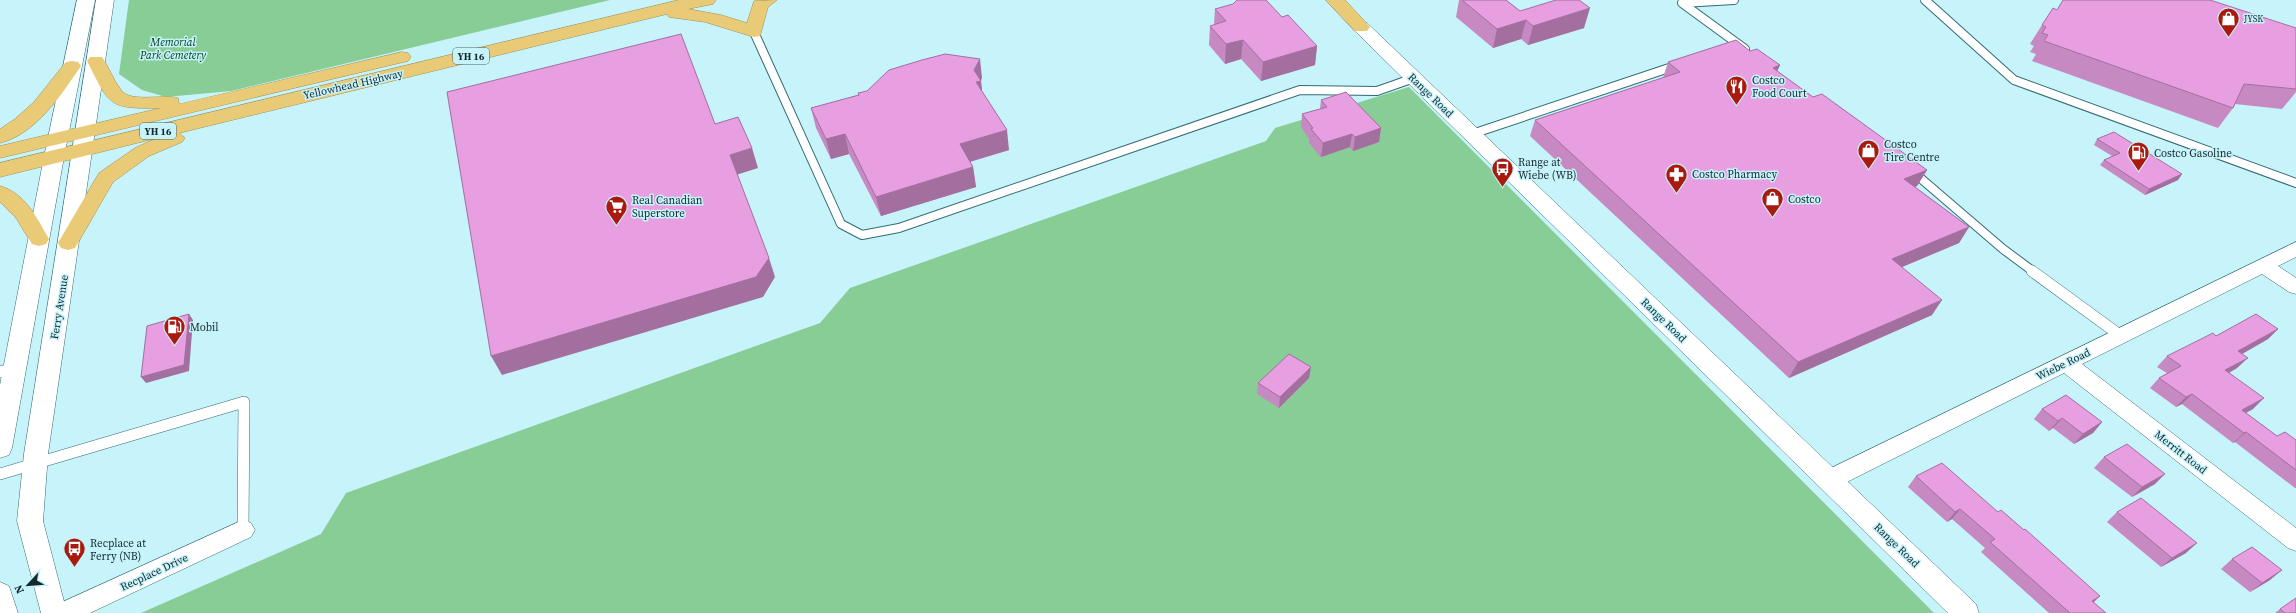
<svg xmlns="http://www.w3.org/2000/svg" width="2296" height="613" font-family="'Source Serif 4',serif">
	<rect width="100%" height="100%" fill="#c7f3fb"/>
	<g fill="#87cd95">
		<polygon points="129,0 610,0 231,91 166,97 142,90 119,74"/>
		<polygon points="1409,87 1934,613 141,613 321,534 346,493 820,323 850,288 1266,141 1275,128"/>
	</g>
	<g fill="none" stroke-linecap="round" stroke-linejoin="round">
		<defs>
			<g id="lane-far1">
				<polyline points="1734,0 1682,3 1745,49"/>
				<polyline points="1925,0 2014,80 2296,183"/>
				<polyline points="754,32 841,224 862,235 899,228 1300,90 1377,91 1414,78"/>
				<polyline points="1472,134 1678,65"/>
				<polyline points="1911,170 2003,249 2034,272"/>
			</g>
			<g id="lane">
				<polyline points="2032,271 2121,336"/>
				<polyline points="0,372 16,368"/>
				<polyline points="0,474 244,402 243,530"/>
			</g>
			<g id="street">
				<polygon points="2296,242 2296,257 2278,266 2296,278 2296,294 2289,292 2262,274 2082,364 2296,528 2296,551 2288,548 2064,373 1837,487 1829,489 1821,487 1818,480 1821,473"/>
				<polygon points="243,520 251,523 255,530 251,537 90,613 53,613 56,605"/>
			</g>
			<g id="secondary">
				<polygon points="77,0 95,0 64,157 12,448 9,455 0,458 0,385 44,157"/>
				<polygon points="96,0 114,0 48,454 43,521 67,613 41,613 17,521 24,454"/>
				<polygon points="1361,22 1367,23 1976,604 1979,613 1948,613 1355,31 1352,27 1355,23"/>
				<polygon points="0,582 9,586 18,613 0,613"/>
			</g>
			<g id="highway">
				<polygon points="679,0 716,0 713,4 688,9 721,15 747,23 754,1 777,0 768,7 760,36 754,37 705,22 669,17 667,14 179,133 185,138 182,142 149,156 113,182 75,248 68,250 61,248 58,243 99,173 135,148 157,138 0,177 0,163"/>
				<polygon points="1326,0 1345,0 1370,27 1367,31 1355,31"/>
				<path d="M402 52 408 53 411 57 408 61 0 158V146L161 108C108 109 110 106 87 61L90 57H102C109 67 113 80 121 90 130 103 162 94 178 98L179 104Z"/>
				<path d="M72 61 78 62 81 66C61 95 36 134 0 143V129L15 119 34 102 66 62Z"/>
				<path d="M0 186C25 193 37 218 49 239L46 244 39 246 32 244 16 218 0 202Z"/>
			</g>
		</defs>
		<use href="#lane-far1" stroke="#356b74" stroke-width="10"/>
		<use href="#lane" stroke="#356b74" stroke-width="12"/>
		<use href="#street" stroke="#356b74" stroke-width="1"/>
		<use href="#secondary" stroke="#356b74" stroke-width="1"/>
		<use href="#highway" stroke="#9d925d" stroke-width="1"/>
		<use href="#lane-far1" stroke="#fff" stroke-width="8"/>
		<use href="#lane" stroke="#fff" stroke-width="11"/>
		<use href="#street" fill="#fff" fill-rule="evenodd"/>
		<use href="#secondary" fill="#fff" fill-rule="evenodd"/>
		<use href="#highway" fill="#e8ca77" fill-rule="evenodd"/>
	</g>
	<g fill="#c789c2">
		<polygon points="1459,0 1506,0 1520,11 1584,28 1528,45 1521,39 1493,48 1456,17"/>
		<polygon points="1215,9 1282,17 1317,46 1315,65 1261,81 1241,59 1225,64 1209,45 1210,26 1214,25"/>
		<polygon points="2057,10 2296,28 2296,92 2282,109 2235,104 2233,108 2218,128 2032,61 2036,54 2030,52 2034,46 2030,44 2042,25"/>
		<polygon points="1668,62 1780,65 1777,71 1813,97 1927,170 1917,186 1915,187 1969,227 1959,243 1902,267 1932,315 1789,378 1530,136 1535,120 1663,78"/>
		<polygon points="982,78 981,81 982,92 1009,150 970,162 973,167 976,187 881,216 849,154 831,159 816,128 811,108 858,95 858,93"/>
		<polygon points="1321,100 1381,128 1379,142 1353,151 1350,147 1321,157 1309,143 1309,139 1301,127 1302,114 1320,109"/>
		<polygon points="2097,139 2182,174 2178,180 2145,195 2100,165 2104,160 2112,156 2094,145"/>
		<polygon points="2278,329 2268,339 2242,354 2237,368 2229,373 2253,409 2246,413 2277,436 2296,440 2296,488 2295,488 2235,442 2233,443 2182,404 2176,407 2150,388 2159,378 2167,373 2157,367 2167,356 2216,336"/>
		<polygon points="1309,378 1279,408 1257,394 1258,383"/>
		<polygon points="2042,409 2102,422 2093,433 2074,444 2053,428 2049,431 2034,419"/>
		<polygon points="2104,457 2155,484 2132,497 2094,468"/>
		<polygon points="1916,476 2093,602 2106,613 2049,613 1981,552 1985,548 1952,519 1947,522 1908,487"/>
		<polygon points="2117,512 2186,553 2161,567 2107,522"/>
		<polygon points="2232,559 2270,580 2250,592 2221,569"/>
		<polygon points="2280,609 2296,613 2275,613"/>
	</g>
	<g fill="#a26f9e">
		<polygon points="1590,8 1584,28 1528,45 1533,26"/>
		<polygon points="1526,20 1521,39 1493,48 1497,29"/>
		<polygon points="1243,40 1241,59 1225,64 1226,44"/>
		<polygon points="1317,46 1315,65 1261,81 1263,62"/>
		<polygon points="980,59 982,78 980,81 981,81 983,100 978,102 974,70"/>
		<polygon points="1780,65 1773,80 1773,68"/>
		<polygon points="1381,128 1379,142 1353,151 1355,137"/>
		<polygon points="1007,130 1009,150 962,164 960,144"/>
		<polygon points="845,134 849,154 831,159 826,139"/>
		<polygon points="1352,134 1350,147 1321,157 1323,143"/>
		<polygon points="752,148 758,168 736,175 730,155"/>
		<polygon points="973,167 976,187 881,216 876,197"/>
		<polygon points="1927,170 1917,186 1895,194 1904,179"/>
		<polygon points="2182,174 2178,180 2145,195 2149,189"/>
		<polygon points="1969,227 1959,243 1883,275 1892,259"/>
		<polygon points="769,258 775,277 763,297 502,375 491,356"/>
		<polygon points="1942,300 1932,315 1789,378 1798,362"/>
		<polygon points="189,314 193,320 189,371 146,383 141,377"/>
		<polygon points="2278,329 2268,339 2228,362 2238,351"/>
		<polygon points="2248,358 2237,368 2215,380 2225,370"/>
		<polygon points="1311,367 1309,378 1279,408 1280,397"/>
		<polygon points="2192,394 2182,404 2176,407 2186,397"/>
		<polygon points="2264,398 2253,409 2232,420 2242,410"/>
		<polygon points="2062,418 2053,428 2049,431 2058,421"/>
		<polygon points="2102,422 2093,433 2074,444 2083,434"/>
		<polygon points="2246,432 2235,442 2233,443 2244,433"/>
		<polygon points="2165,474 2155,484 2132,497 2142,487"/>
		<polygon points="1960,509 1952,519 1947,522 1955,512"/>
		<polygon points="2197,543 2186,553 2161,567 2172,558"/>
		<polygon points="2282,570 2270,580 2250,592 2262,583"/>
		<polygon points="2100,596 2090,606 2092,601"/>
	</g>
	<g fill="#e79fe1" stroke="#a26f9e">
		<polygon points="1237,0 1266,0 1282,17 1288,15 1317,46 1263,62 1243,40 1226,44 1210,26 1226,21 1215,9 1233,4"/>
		<polygon points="1462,0 1506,0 1520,11 1556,0 1579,0 1590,8 1533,26 1526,20 1497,29"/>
		<polygon points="2063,0 2210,0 2296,28 2296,89 2244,84 2233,108 2044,41 2048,35 2042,33 2046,27 2042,25 2053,8 2057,10"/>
		<polygon points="681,34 715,124 738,117 752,148 730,155 769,258 756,277 491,356 447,92"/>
		<polygon points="1736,40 1750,51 1757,49 1780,65 1773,68 1813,97 1822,94 1927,170 1904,179 1969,227 1892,259 1942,300 1798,362 1535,120 1680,72 1668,62"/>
		<polygon points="945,54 980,59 974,70 981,81 976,82 1007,130 960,144 973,167 876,197 845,134 826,139 811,108 859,95 858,93 867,91 889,70 922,60"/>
		<polygon points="1346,92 1381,128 1355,137 1352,134 1323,143 1311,129 1313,128 1302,114 1327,107 1321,100"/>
		<polygon points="2114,132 2182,174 2149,189 2104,160 2120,153 2097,139"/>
		<polygon points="189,314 184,365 141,377 147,326"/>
		<polygon points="2256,314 2278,329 2238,351 2248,358 2225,370 2264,398 2242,410 2277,436 2285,432 2296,440 2296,470 2246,432 2244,433 2192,394 2186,397 2159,378 2181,366 2167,356 2213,333 2216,336"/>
		<polygon points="1289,354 1311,367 1280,397 1258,383"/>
		<polygon points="2066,395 2102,422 2083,434 2062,418 2058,421 2042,409"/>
		<polygon points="2127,444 2165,474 2142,487 2104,457"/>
		<polygon points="1942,463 1998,512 2001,510 2024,530 2025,529 2100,596 2092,601 2106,613 2070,613 1990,542 1995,539 1960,509 1955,512 1916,476"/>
		<polygon points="2141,498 2197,543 2172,558 2117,512"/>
		<polygon points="2252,547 2282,570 2262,583 2232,559"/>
		<polygon points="2296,598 2296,613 2285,613 2280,609"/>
	</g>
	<defs>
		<symbol id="shop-pin" viewBox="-11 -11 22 30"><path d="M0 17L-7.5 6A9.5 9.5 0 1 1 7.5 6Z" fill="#aa190e" stroke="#c7f3fb"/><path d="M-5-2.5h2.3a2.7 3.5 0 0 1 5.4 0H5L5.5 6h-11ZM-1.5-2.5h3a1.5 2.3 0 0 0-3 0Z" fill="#fff"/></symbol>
		<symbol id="restaurant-pin" viewBox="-11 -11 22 30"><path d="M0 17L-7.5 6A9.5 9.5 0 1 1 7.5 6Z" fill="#aa190e" stroke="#c7f3fb"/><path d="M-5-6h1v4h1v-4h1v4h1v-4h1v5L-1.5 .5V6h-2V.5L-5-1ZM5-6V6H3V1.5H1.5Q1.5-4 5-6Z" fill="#fff"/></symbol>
		<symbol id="fuel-pin" viewBox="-11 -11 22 30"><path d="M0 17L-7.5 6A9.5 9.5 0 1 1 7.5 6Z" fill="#aa190e" stroke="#c7f3fb"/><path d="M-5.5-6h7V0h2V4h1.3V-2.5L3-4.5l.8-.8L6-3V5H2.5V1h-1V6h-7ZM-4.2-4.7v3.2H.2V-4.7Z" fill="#fff"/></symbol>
		<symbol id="bus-pin" viewBox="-11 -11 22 30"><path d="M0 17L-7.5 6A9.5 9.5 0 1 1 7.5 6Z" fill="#aa190e" stroke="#c7f3fb"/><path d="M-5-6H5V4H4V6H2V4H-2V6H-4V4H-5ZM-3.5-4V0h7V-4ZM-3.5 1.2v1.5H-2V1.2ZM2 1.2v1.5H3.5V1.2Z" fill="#fff"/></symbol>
		<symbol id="pharmacy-pin" viewBox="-11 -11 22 30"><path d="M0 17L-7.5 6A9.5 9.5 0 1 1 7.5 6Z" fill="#aa190e" stroke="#c7f3fb"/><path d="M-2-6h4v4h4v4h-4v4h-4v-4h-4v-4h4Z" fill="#fff"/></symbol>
		<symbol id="supermarket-pin" viewBox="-11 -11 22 30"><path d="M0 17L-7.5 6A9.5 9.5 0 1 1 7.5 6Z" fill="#aa190e" stroke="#c7f3fb"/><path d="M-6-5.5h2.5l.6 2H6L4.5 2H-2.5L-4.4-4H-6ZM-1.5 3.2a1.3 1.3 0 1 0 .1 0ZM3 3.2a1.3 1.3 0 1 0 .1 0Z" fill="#fff"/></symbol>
	</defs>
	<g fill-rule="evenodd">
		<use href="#shop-pin" x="2216" y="6" width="25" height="34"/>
		<use href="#restaurant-pin" x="1724" y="74" width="25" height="34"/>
		<use href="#shop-pin" x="1856" y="138" width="25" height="34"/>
		<use href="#fuel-pin" x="2126" y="140" width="25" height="34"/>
		<use href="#bus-pin" x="1490" y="156" width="25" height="34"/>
		<use href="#pharmacy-pin" x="1664" y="162" width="25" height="34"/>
		<use href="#shop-pin" x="1760" y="186" width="25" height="34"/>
		<use href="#supermarket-pin" x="604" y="194" width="25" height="34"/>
		<use href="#fuel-pin" x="162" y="314" width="25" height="34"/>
		<use href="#bus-pin" x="62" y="536" width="25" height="34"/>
	</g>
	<g text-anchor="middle" stroke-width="3" stroke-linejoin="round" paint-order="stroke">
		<g font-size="9" fill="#13292d" stroke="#c7f3fb" text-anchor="start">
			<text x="2244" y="22">JYSK</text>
		</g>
		<g fill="#c7f3fb" stroke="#49666b" stroke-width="1">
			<rect x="453" y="48" width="36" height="16" rx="3"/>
			<rect x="140" y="123" width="36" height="16" rx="3"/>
		</g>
		<g font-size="10" font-weight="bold" fill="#13292d">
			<text x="471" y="60">YH 16</text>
			<text x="158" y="135">YH 16</text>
		</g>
		<g font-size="11" font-style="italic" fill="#014119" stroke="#c7f3fb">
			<text x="173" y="46">Memorial<tspan x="173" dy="13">Park Cemetery</tspan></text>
		</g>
		<g font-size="11" fill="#13292d" stroke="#c7f3fb" text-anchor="start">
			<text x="1752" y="84">Costco<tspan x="1752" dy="13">Food Court</tspan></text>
			<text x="1884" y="148">Costco<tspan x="1884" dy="13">Tire Centre</tspan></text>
			<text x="2154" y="157">Costco Gasoline</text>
			<text x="1518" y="166">Range at<tspan x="1518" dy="13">Wiebe (WB)</tspan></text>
			<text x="1692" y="178">Costco Pharmacy</text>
			<text x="1788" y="203">Costco</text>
			<text x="632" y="204">Real Canadian<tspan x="632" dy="13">Superstore</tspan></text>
			<text x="190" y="331">Mobil</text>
			<text x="90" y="547">Recplace at<tspan x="90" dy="13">Ferry (NB)</tspan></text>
		</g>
		<g font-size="11" fill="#13292d" stroke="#c7f3fb">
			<text transform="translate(353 84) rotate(-13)" y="4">Yellowhead Highway</text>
			<text transform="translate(1431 95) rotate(44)" y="4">Range Road</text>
			<text transform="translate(59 307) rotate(-81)" y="4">Ferry Avenue</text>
			<text transform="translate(1664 320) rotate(44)" y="4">Range Road</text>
			<text transform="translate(2063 364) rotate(-26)" y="4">Wiebe Road</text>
			<text transform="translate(2181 452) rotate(38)" y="4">Merritt Road</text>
			<text transform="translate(1897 545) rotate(44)" y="4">Range Road</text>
			<text transform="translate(154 572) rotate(-25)" y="4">Recplace Drive</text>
		</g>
	</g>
	<g transform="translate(28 585) rotate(244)" stroke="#c7f3fb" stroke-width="3" paint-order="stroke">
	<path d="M0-3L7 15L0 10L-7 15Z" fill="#13292d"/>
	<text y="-6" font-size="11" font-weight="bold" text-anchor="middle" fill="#13292d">N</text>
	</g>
</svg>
